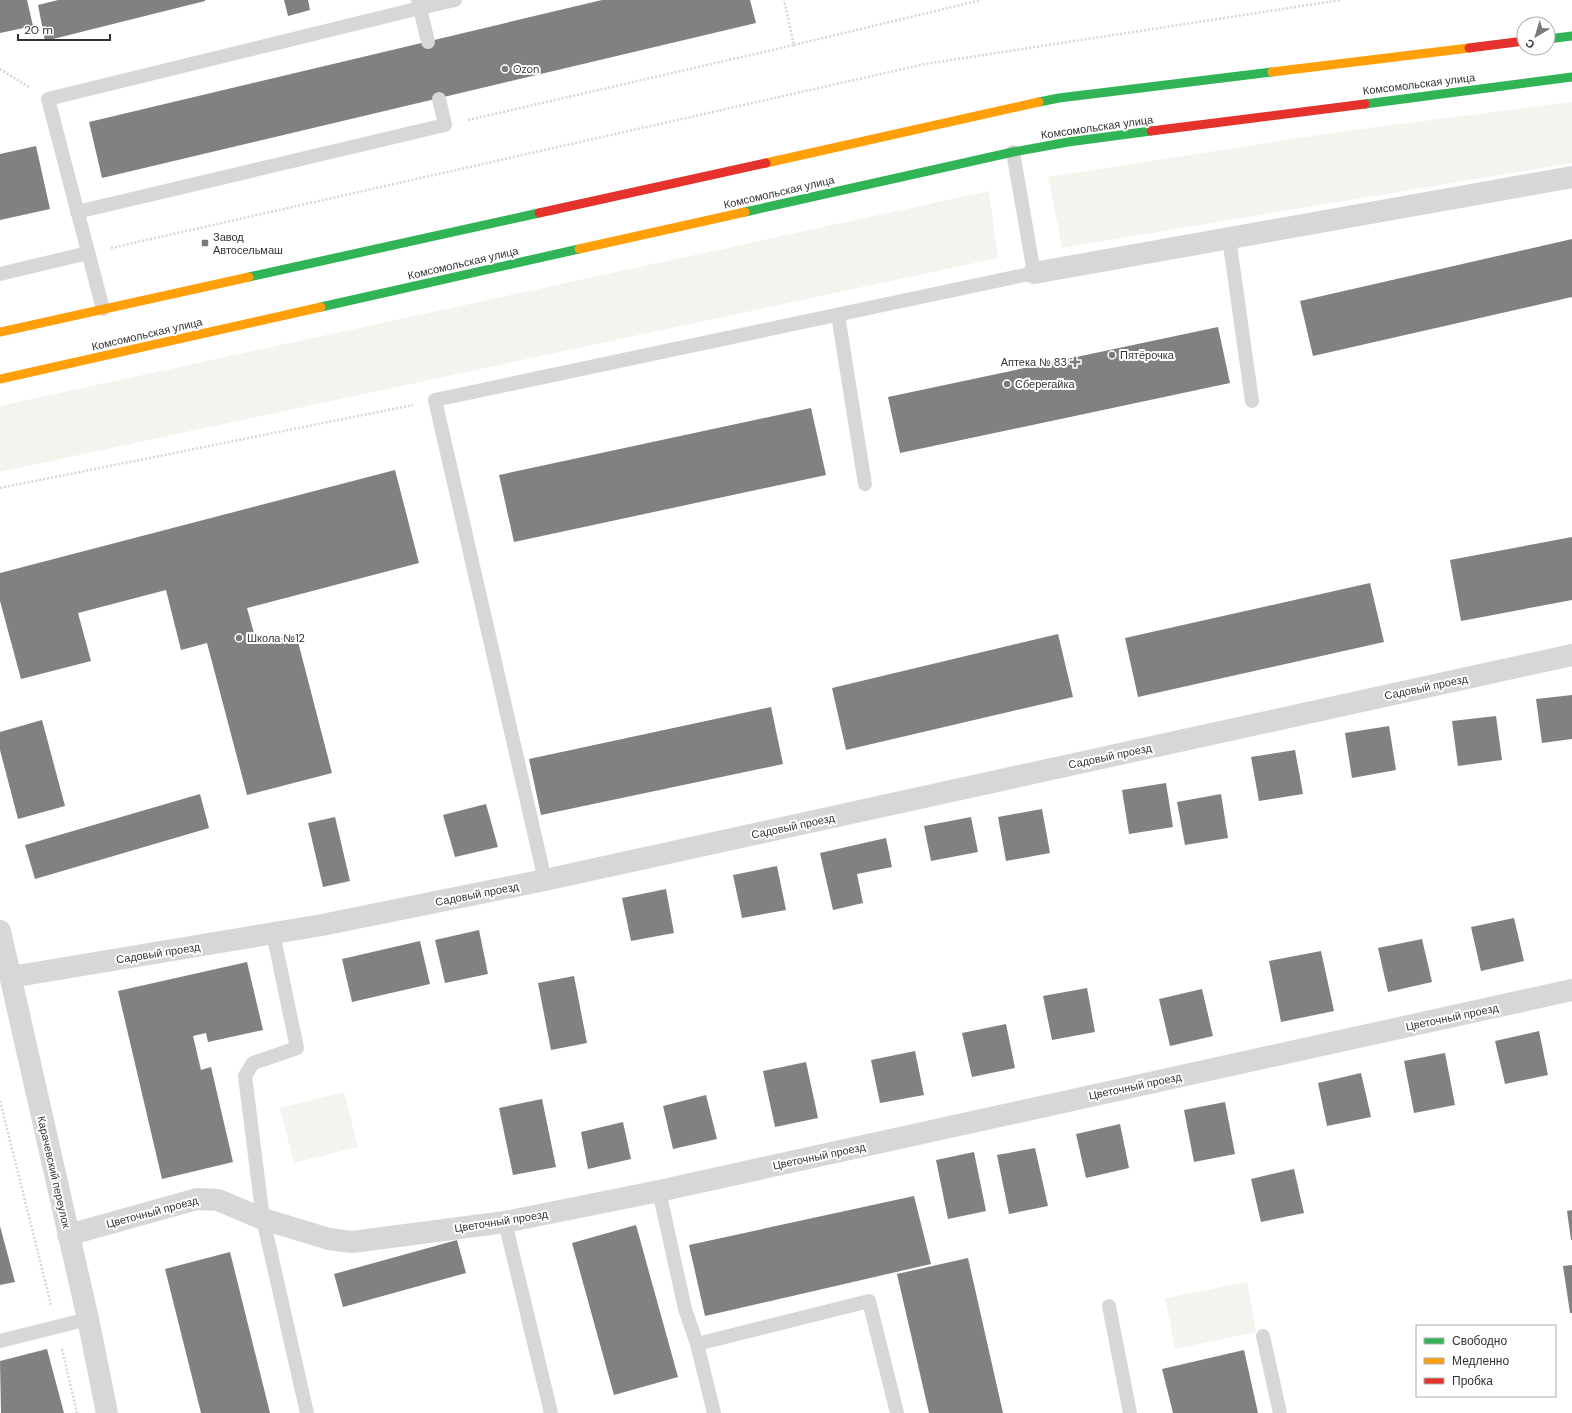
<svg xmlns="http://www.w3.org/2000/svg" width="1572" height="1413" font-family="'DM Sans',sans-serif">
	<rect width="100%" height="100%" fill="#fff"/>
	<g fill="#f1f5ed">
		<polygon points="1572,102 1572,163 1062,248 1048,177 1345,131"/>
		<polygon points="989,191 998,258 0,472 0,406"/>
		<polygon points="344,1092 358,1147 294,1163 280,1108"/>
		<polygon points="1247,1282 1256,1332 1175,1349 1165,1298"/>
	</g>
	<g fill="#818181">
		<polygon points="0,0 27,0 33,26 0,33"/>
		<polygon points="58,0 205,0 205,1 45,41 38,5"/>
		<polygon points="284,0 308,0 310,10 288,16"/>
		<polygon points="602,0 750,0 756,23 102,178 89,122"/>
		<polygon points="36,146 50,209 0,220 0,154"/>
		<polygon points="1572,239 1572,297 1313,356 1300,301"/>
		<polygon points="1218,327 1230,383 900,453 888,397"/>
		<polygon points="811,408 826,475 514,542 499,475"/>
		<polygon points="395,470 419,563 247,608 257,644 296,634 332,773 247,795 207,643 181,650 166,590 78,613 91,661 21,679 0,601 0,573"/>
		<polygon points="1572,537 1572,600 1461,621 1450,560"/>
		<polygon points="1370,583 1384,642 1138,697 1125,638"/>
		<polygon points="1058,634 1073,697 846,750 832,688"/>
		<polygon points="1572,695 1572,739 1542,743 1536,699"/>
		<polygon points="771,707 783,764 541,815 529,759"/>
		<polygon points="1496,716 1502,760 1458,766 1452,721"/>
		<polygon points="42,720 65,806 18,819 0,750 0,732"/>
		<polygon points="1389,726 1396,770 1352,778 1345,733"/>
		<polygon points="1295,750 1303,794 1259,801 1251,757"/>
		<polygon points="1166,783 1173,827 1129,834 1122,790"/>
		<polygon points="200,794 209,828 35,879 25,845"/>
		<polygon points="1221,794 1228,838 1185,845 1177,802"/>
		<polygon points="486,804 498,847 455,857 443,815"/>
		<polygon points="1042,809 1050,853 1006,861 998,817"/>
		<polygon points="335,817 350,881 323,887 308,823"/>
		<polygon points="971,817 978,852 931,861 924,826"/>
		<polygon points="886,838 892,867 857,874 863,903 833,910 820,853"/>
		<polygon points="777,866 786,910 742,918 733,875"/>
		<polygon points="666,889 674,933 631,941 622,898"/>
		<polygon points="1514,918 1524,961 1481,971 1471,927"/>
		<polygon points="479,930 488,974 445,983 435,940"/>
		<polygon points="1422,939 1432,982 1388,992 1378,948"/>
		<polygon points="420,941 430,984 352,1002 342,959"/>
		<polygon points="1321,951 1334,1011 1281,1022 1269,961"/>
		<polygon points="247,962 263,1030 208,1042 206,1033 193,1036 201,1070 211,1067 233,1162 162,1179 118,991"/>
		<polygon points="574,976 587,1043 551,1050 538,983"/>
		<polygon points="1087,988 1095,1032 1052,1040 1043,996"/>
		<polygon points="1202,989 1213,1036 1170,1046 1159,999"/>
		<polygon points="1006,1024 1015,1068 972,1077 962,1033"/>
		<polygon points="1539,1031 1548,1075 1505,1084 1495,1041"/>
		<polygon points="915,1051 924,1095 880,1103 871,1060"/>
		<polygon points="1445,1053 1455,1105 1414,1113 1404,1061"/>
		<polygon points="806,1062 818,1118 775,1127 763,1071"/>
		<polygon points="1361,1073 1371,1117 1327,1126 1318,1083"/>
		<polygon points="706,1095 717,1139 673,1149 663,1106"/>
		<polygon points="542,1099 556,1167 513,1175 499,1108"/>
		<polygon points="1225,1102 1235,1154 1194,1162 1184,1110"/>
		<polygon points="623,1122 631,1159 588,1169 581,1132"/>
		<polygon points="1120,1124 1129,1168 1086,1178 1076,1134"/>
		<polygon points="1035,1148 1048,1206 1009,1214 997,1155"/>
		<polygon points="974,1152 986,1211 948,1219 936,1160"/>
		<polygon points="1294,1169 1304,1213 1261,1222 1251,1179"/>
		<polygon points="914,1196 931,1264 705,1316 689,1245"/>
		<polygon points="1572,1210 1572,1240 1571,1240 1567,1211"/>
		<polygon points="636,1225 678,1377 614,1395 572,1243"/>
		<polygon points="0,1226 15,1282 0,1285"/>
		<polygon points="457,1240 466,1273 343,1307 334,1274"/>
		<polygon points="230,1252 270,1413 201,1413 165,1269"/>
		<polygon points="968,1258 1003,1413 929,1413 897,1274"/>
		<polygon points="1572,1265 1572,1313 1570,1313 1563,1266"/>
		<polygon points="47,1349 64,1413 1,1413 0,1361"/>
		<polygon points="1244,1350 1258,1413 1173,1413 1162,1369"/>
	</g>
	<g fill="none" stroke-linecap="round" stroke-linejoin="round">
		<g stroke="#d6d6d6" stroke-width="2.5" stroke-dasharray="2 2" stroke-linecap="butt">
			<polyline points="794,45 981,0"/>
			<polyline points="0,69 29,87"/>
			<polyline points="468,120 794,45 784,0"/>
			<polyline points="111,248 925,64 1341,0"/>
			<polyline points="0,488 413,405"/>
			<polyline points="0,1101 51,1305"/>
			<polyline points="62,1349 77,1413"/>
		</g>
		<g stroke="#d7d7d7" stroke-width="14">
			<polyline points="418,0 420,8 455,0"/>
			<polyline points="77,212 445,125 439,99"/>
			<polyline points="1229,238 1252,401"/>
			<polyline points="0,274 88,253"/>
			<polyline points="103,309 48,99 420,8 428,42"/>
			<polyline points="838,315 865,484"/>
			<polyline points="545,880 435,400 1034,273 1013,152"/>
			<polyline points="273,933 297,1048 253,1063 245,1076 263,1219 307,1413"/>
			<polyline points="659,1191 685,1309 697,1344 714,1413"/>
			<polyline points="505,1222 551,1413"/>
			<polyline points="1109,1306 1130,1413"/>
			<polyline points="1263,1336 1280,1413"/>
			<polyline points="0,1341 88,1319"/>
			<polyline points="697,1344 869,1301 897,1413"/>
		</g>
		<g stroke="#d7d7d7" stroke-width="22">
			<polyline points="1034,273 1572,177"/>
			<polyline points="0,931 88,1319 107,1413"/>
			<polyline points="11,977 322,925 545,880 1572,655"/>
			<polyline points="68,1235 197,1199 218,1200 263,1219 329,1239 352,1242 505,1222 659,1191 1572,990"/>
		</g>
		<g stroke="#30b455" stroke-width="9">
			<polyline points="1548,39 1572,36"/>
			<polyline points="1039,102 1059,98 1272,72"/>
			<polyline points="1365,104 1572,77"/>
			<polyline points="745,212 1013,152 1068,142 1151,131"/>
			<polyline points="249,277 539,213"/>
			<polyline points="321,307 579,249"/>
		</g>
		<g stroke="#ff9f0a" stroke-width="9">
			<polyline points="1272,72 1469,48"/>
			<polyline points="766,163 1039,102"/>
			<polyline points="579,249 745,212"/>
			<polyline points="0,332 249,277"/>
			<polyline points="0,379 321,307"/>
		</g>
		<g stroke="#e5322d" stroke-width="9">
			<polyline points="1469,48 1524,41"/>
			<polyline points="1151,131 1365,104"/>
			<polyline points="539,213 766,163"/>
		</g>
	</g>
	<g fill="#7a7a7a" stroke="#fff" stroke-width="1.5">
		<circle cx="505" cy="69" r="4"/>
		<rect x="201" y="239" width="8" height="8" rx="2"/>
		<circle cx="1112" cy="355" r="4"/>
		<path d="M1073 356h4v4h4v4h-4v4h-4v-4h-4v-4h4z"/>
		<circle cx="1007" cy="384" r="4"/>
		<circle cx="239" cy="638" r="4"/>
	</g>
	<g text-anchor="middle" stroke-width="4" stroke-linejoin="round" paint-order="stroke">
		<g font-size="11" fill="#333" stroke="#fff" text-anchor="start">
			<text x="513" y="73">Ozon</text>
			<text x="213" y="241">Завод<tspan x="213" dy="13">Автосельмаш</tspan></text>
			<text x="1120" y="359">Пятёрочка</text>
			<text x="1067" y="366" text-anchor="end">Аптека № 83</text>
			<text x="1015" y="388">Сберегайка</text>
			<text x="247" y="642">Школа №12</text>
		</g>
		<g font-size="11" fill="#333" stroke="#fff">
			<text transform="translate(1419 84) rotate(-7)" y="4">Комсомольская улица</text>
			<text transform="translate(1097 127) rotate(-8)" y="4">Комсомольская улица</text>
			<text transform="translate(779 192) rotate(-13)" y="4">Комсомольская улица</text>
			<text transform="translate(463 263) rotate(-13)" y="4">Комсомольская улица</text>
			<text transform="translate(147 334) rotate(-13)" y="4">Комсомольская улица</text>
			<text transform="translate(1426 687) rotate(-12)" y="4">Садовый проезд</text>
			<text transform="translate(1110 756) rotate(-12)" y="4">Садовый проезд</text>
			<text transform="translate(793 826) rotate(-12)" y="4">Садовый проезд</text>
			<text transform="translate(477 894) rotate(-11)" y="4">Садовый проезд</text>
			<text transform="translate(158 953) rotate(-9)" y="4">Садовый проезд</text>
			<text transform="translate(1452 1017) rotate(-12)" y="4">Цветочный проезд</text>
			<text transform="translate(1135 1086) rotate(-12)" y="4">Цветочный проезд</text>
			<text transform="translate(819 1156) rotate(-12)" y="4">Цветочный проезд</text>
			<text transform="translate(54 1172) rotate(77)" y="4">Карачевский переулок</text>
			<text transform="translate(152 1212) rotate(-15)" y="4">Цветочный проезд</text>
			<text transform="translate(501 1221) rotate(-9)" y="4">Цветочный проезд</text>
		</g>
	</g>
	<rect x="1416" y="1325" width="140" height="72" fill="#ffffff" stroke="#adadad"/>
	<rect x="1424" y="1338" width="20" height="6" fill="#30b455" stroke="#adadad"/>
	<text x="1452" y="1345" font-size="12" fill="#333333">Свободно</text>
	<rect x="1424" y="1358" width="20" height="6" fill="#ff9f0a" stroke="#adadad"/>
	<text x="1452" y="1365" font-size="12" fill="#333333">Медленно</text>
	<rect x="1424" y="1378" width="20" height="6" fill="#e5322d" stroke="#adadad"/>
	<text x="1452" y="1385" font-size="12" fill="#333333">Пробка</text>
	<g transform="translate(1536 36) rotate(218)"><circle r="19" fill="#ffffff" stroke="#adadad"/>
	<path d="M0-3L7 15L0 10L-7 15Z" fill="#7a7a7a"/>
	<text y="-6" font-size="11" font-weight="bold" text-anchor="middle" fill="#333333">С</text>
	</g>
	<path d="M18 34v6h92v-6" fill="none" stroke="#333333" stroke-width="2"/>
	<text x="24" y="34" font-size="12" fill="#333333" stroke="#ffffff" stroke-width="3" paint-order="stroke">20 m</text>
</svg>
